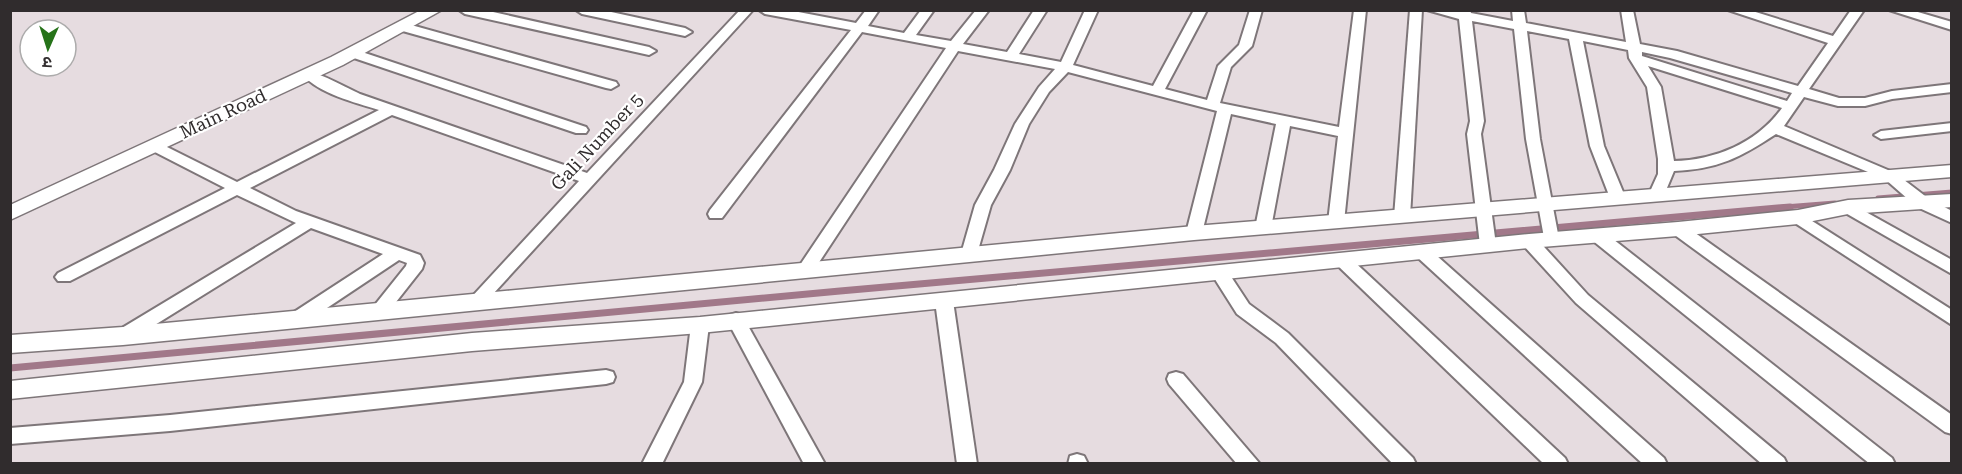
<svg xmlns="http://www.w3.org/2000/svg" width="1962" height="474" font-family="'Roboto Serif','Noto Sans Devanagari',serif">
	<rect width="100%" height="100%" fill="#e6dce0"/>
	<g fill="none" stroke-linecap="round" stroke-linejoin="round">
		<g stroke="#a17889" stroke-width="5">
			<polyline points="1878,198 1952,192"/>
			<polyline points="1773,208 1835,203"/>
		</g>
		<polyline stroke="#a17889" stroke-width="7" points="10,368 840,291 1790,207"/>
		<defs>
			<g id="minor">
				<polygon points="459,10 484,10 649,47 656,51 649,55 465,14"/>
				<polygon points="576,10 602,10 685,28 692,32 685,36 582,14"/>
				<path d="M740 10H753L482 306 476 308 470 306 467 302 579 181 392 115 250 188 296 211 420 255 424 263 422 269 385 316 379 317 373 316 370 311 406 266 407 263 399 260 303 324 297 325 291 324 288 319 291 314 383 254 311 228 129 341 123 343 117 341 114 336 117 331 296 223 237 195 70 281H58L55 277 58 273 225 188 149 149 147 146 149 143H159L237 182 379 110C354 102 319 94 302 74L304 71C312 69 349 89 360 94L587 173Z"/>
				<polygon points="759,10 788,10 856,23 866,10 879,10 868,26 904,33 921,10 934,10 916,35 951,41 976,10 989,10 963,44 1007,52 1034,10 1047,10 1019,54 1061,62 1085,10 1098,10 1073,65 1153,86 1194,10 1207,10 1165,89 1207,100 1218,66 1239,45 1250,10 1262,10 1252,46 1231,67 1220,103 1339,127 1354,10 1366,10 1344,222 1342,226 1330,226 1328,222 1338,136 1290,126 1271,228 1269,232 1257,232 1255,228 1276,124 1231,114 1202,233 1200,237 1188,237 1186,233 1217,111 1068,72 1049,92 1029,124 1010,170 991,205 977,254 975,258 963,258 961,254 975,205 994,170 1015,124 1039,87 1055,69 958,51 812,273 800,273 797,269 800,265 946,48 862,32 722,218 710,218 708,214 710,210 851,30 765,14"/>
				<polygon points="1410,10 1422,10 1410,217 1408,221 1396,221 1394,217"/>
				<path d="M1427 10H1470L1471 13 1513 21 1512 10H1524L1526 23 1626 42 1621 10H1633L1640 44 1677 51 1798 86 1828 43 1728 10H1749L1833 36 1851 10H1864L1809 89 1839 98H1865L1892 91 1952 84V92L1892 99 1865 106H1838L1804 97 1784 126 1895 173 1929 199 1952 211V223L1917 207 1885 179 1776 134C1739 158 1719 169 1674 171L1662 200H1650L1648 196 1658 174V159L1647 87 1629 58 1628 50 1583 41 1604 146 1626 199 1624 203H1612L1590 146 1569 39 1527 31 1540 139 1559 239 1557 243H1545L1526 139 1514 29 1472 21 1484 121 1481 134 1496 245 1494 249H1482L1480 245 1467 134 1470 121 1459 19ZM1642 52 1670 58 1792 93 1787 101 1642 56ZM1648 66 1782 108C1757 143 1715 160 1674 161L1661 87Z"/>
				<polygon points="1889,10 1911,10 1952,22 1952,30"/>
				<polygon points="404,23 616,82 618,85 611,89 606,88 399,30 398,27 399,24"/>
				<polygon points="353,49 586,127 588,130 586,133 576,133 348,56 346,53"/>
				<polygon points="1952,123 1952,131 1881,139 1874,135 1881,131"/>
				<polygon points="1848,202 1952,260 1952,274 1842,211 1840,207 1842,203"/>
				<polygon points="1798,212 1952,310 1952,325 1792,221 1790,217 1792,213"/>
				<polygon points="1678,224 1684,225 1952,415 1952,434 1945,432 1672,233 1670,229 1672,225"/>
				<polygon points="1598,230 1604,232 1892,458 1895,464 1870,464 1592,240 1590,236 1592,232"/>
				<polygon points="1529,235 1535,237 1588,295 1784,458 1787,464 1762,464 1576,303 1523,245 1521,241 1523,237"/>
				<polygon points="1422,246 1428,248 1664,458 1667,464 1643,464 1416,256 1414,252 1416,248"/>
				<polygon points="1342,254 1348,256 1565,458 1568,464 1544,464 1336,264 1334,260 1336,256"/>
				<polygon points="1220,267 1226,269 1249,304 1288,333 1413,458 1416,464 1393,464 1276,343 1237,314 1211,273 1214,269"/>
				<polygon points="944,295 950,297 953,301 977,464 957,464 935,301 938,297"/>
				<polygon points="736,313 742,315 825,464 804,464 727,320 730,315"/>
				<polygon points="700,318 706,320 709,325 702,382 662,464 642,464 684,382 691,325 694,320"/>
				<polygon points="606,370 613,372 615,377 613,382 606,384 170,431 10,444 10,428 170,415"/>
				<polygon points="1176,372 1183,374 1260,464 1237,464 1169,384 1167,379 1169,374"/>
				<polygon points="1077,454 1084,456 1088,464 1068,464 1070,456"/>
			</g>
			<g id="tertiary">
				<polygon points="421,10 442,10 343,65 10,220 10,205 331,57"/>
				<polygon points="1952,165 1952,177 1194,240 123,345 10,353 10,335 123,327 1194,226"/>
				<polygon points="1952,194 1952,207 1848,214 1798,224 1678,236 1529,248 700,333 472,351 10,399 10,381 472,333 700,317 1529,234 1678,222 1798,210 1848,200"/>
			</g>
		</defs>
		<use href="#minor" stroke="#7e7679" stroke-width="4"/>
		<use href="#tertiary" stroke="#7e7679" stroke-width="3"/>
		<use href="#minor" fill="#fff" fill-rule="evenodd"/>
		<use href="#tertiary" fill="#fff" fill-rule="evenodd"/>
	</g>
	<g text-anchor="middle" stroke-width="4.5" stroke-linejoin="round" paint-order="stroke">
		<g font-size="18" fill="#302c2d" stroke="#fff">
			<text transform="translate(223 114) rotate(-25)" y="6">Main Road</text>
			<text transform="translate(597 142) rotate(-47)" y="6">Gali Number 5</text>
		</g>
	</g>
	<rect width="1962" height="474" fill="none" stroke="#302c2d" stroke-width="24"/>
	<g transform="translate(48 48) rotate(183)"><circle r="28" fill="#ffffff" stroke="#acabab" stroke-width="1.5"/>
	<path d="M0-4.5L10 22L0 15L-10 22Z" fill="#267319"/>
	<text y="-9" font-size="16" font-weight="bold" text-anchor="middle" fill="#302c2d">उ</text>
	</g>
</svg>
